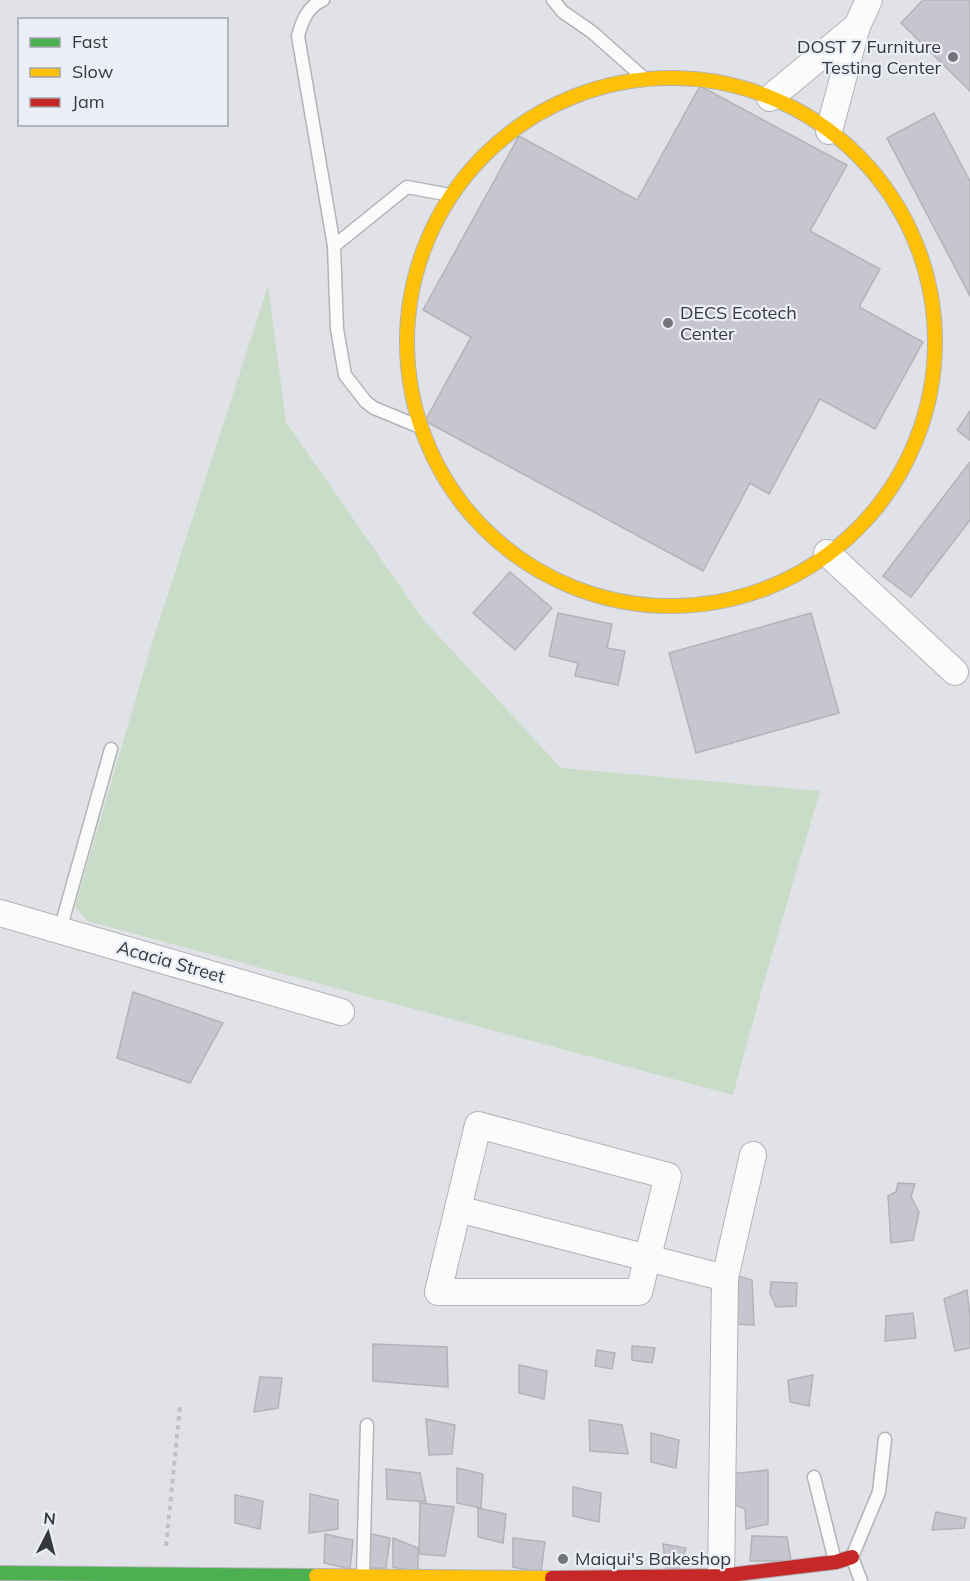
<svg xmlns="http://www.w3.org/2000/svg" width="970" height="1581" font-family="Mulish,sans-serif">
	<rect width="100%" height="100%" fill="#e0e2e7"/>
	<polygon fill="#c9dcc7" points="268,286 286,422 422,618 561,768 820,791 763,985 733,1095 87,921 75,906 152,643"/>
	<g fill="#c8c5d0" stroke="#b2b3b6" stroke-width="1.5">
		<polygon points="923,0 970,0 970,91 901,23"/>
		<polygon points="700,86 847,165 810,231 880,269 859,307 923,342 875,429 820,399 769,494 750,483 703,571 425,421 471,337 423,310 519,136 637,200"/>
		<polygon points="934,113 970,181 970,296 887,138"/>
		<polygon points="970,411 970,440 957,430"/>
		<polygon points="970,462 970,520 911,597 883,576"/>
		<polygon points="510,572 552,608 515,650 473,613"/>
		<polygon points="558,613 612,624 607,648 625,651 618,685 575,676 578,663 549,656"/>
		<polygon points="811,613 839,713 696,753 669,653"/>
		<polygon points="133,992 223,1023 190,1083 117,1058"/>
		<polygon points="898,1183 915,1184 911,1197 919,1212 913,1240 891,1243 888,1196 896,1192"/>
		<polygon points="738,1276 752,1280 754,1325 733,1324"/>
		<polygon points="771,1282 797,1283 796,1306 776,1307 770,1293"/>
		<polygon points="967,1290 970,1317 970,1348 955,1351 944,1299"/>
		<polygon points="913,1313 916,1338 885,1341 886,1316"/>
		<polygon points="373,1344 447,1347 448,1387 373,1381"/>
		<polygon points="632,1346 655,1348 652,1363 632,1360"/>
		<polygon points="597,1350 615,1353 612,1369 595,1366"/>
		<polygon points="519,1365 547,1371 544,1399 519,1393"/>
		<polygon points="813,1375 809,1406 790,1402 788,1380"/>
		<polygon points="260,1377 282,1378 278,1408 254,1412"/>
		<polygon points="426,1419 455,1425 452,1454 429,1455"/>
		<polygon points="589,1420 622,1425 628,1454 590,1451"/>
		<polygon points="651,1433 679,1440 676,1468 651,1462"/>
		<polygon points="457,1468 483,1474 481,1508 457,1503"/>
		<polygon points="386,1469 420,1473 426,1502 387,1499"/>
		<polygon points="768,1470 768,1524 746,1529 745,1509 731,1503 729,1474"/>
		<polygon points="573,1487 601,1493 599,1522 573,1516"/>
		<polygon points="310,1494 338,1500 338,1529 309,1533"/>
		<polygon points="235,1495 263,1501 260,1529 235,1523"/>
		<polygon points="420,1503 454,1507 445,1556 419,1554"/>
		<polygon points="478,1508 506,1514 503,1543 478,1537"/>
		<polygon points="936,1512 966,1518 964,1528 932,1530"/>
		<polygon points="367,1533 390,1538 386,1568 366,1568"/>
		<polygon points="325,1534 353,1540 350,1569 324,1563"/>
		<polygon points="752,1536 787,1537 791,1561 750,1561"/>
		<polygon points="393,1538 418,1548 418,1573 393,1567"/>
		<polygon points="513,1538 545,1542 541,1572 513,1567"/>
		<polygon points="663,1544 686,1548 679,1568 666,1570"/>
	</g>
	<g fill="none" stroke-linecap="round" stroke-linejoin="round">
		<defs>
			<g id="lane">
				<path d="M323 0C308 6 302 21 298 36L334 246"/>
				<polyline points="553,0 563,12 592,32 645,79"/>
				<polyline points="420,427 374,408 366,402 345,375 337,329 334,246 407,187 450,195"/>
				<polyline points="60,930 111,749"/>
				<polyline points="814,1477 835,1561"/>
				<polyline points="363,1575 367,1425"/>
				<polyline points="861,1581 852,1557 879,1492 885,1439"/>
			</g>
			<g id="street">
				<polyline points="770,98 857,26"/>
				<polyline points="829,131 857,26 869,0"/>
				<polyline points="827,553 955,672"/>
				<polyline points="0,913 341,1012"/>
				<polygon points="478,1125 668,1176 639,1292 438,1292"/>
				<polyline points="458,1209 725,1278"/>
				<polyline points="721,1581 725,1278 753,1155"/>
			</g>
			<polyline id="fast" points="0,1573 316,1576"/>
			<g id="slow">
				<circle cx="671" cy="342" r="264"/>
				<polyline points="316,1576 552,1578"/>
			</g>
			<polyline id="jam" points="552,1578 721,1576 836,1562 852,1557"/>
		</defs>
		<use href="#lane" stroke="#b2b3b7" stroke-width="15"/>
		<use href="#street" stroke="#b2b3b7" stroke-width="28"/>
		<use href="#fast" stroke="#b2b3b7" stroke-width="16"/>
		<use href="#slow" stroke="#b2b3b7" stroke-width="16"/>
		<use href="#jam" stroke="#b2b3b7" stroke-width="16"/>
		<polyline stroke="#bfc1c3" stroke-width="4" stroke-dasharray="4.5 4.5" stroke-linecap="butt" points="166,1546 180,1406"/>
		<use href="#lane" stroke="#fafbfb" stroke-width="12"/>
		<use href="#street" stroke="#fafbfb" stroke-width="26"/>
		<use href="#fast" stroke="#4caf50" stroke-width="14"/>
		<use href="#slow" stroke="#ffc107" stroke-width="14"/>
		<use href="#jam" stroke="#c62828" stroke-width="14"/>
	</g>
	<g fill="#727477" stroke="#ebeef7" stroke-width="2">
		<circle cx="953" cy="57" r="6"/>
		<circle cx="668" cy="323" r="6"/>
		<circle cx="563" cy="1559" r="6"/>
	</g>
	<g text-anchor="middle" stroke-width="4.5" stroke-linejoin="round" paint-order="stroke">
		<g font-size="18" fill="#36383b" stroke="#ebeef7" text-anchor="start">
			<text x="941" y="53" text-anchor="end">DOST 7 Furniture<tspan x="941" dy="21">Testing Center</tspan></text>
			<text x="680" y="319">DECS Ecotech<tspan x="680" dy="21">Center</tspan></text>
			<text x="575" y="1565">Maiqui's Bakeshop</text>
		</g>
		<g font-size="18" fill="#36383b" stroke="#ebeef7">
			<text transform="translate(171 962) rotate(16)" y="6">Acacia Street</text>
		</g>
	</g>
	<rect x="18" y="18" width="210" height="108" fill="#ebeef7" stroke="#a3a5ac" stroke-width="1.5"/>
	<rect x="30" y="38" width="30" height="9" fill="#4caf50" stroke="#a3a5ac" stroke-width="1.5"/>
	<text x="72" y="48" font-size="18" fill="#36383b">Fast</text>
	<rect x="30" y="68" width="30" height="9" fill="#ffc107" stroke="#a3a5ac" stroke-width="1.5"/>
	<text x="72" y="78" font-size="18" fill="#36383b">Slow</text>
	<rect x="30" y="98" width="30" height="9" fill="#c62828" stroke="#a3a5ac" stroke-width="1.5"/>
	<text x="72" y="108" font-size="18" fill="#36383b">Jam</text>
	<g transform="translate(48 1533) rotate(6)" stroke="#ebeef7" stroke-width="4.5" paint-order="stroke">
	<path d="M0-4.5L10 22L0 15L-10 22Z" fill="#36383b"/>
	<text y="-9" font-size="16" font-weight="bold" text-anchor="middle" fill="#36383b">N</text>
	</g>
</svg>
